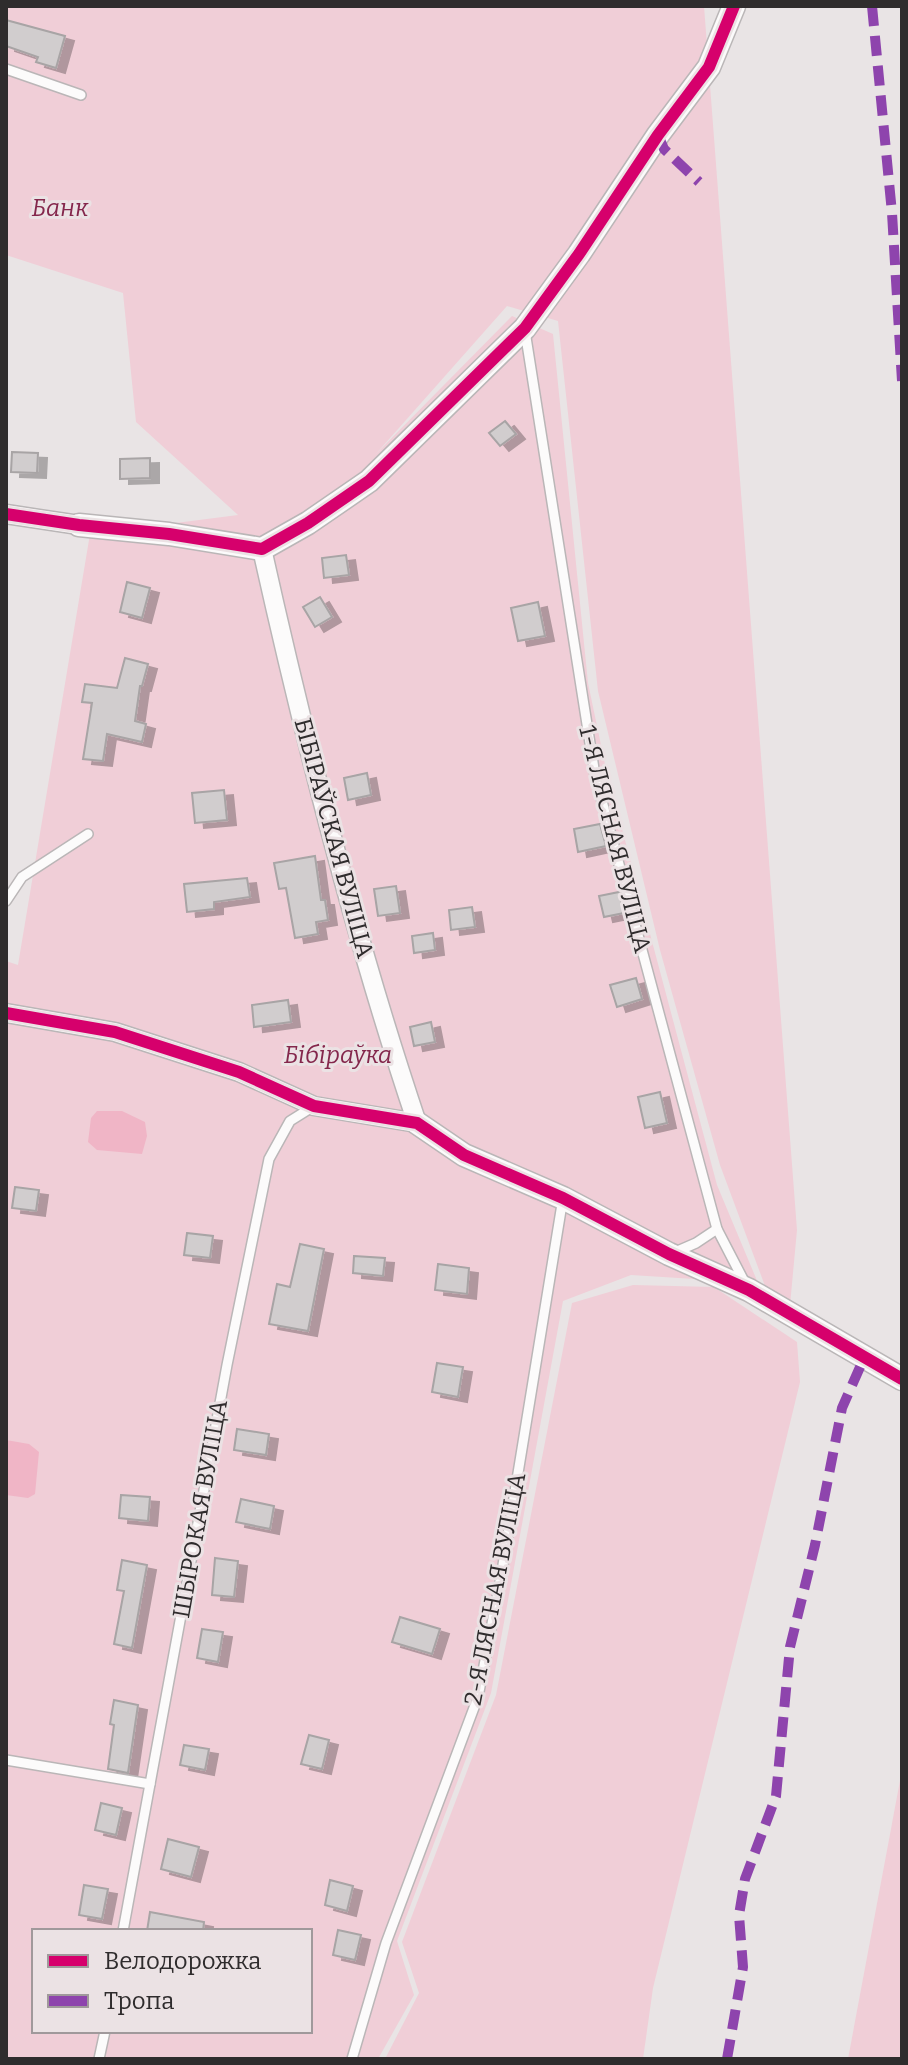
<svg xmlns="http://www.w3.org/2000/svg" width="908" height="2065" font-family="Bitter,serif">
	<defs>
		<filter id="shadow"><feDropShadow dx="9" dy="5" stdDeviation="0" flood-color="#0004"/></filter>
	</defs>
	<rect width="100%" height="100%" fill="#e9e4e5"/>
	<g fill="#f0ced7" fill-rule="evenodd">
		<path d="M6 6H704L797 1230 790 1305 765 1286 720 1165 660 950 598 691 558 321 507 306 375 455 512 316 553 334 588 683 606 769 717 1185 758 1283 631 1275 563 1301 491 1693 397 1941 414 1995 378 2059H6V961L18 965 90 534 238 515 136 422 123 293 6 255ZM34 1931H310V2031H34Z"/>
		<polygon points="633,1285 714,1287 797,1342 800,1382 653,1988 643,2059 385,2059 419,1993 402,1942 496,1695 572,1303"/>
		<polygon points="902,1770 902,2059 848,2059"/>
	</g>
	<g fill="#f0b5c6">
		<polygon points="97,1111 122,1111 145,1122 147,1136 142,1154 97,1150 88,1142 91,1118"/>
		<polygon points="6,1440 29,1444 39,1452 35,1494 28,1498 6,1495"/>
	</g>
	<g fill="#d1cdce" stroke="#a8a4a5" stroke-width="2" filter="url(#shadow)">
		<polygon points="6,20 65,36 56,68 36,62 38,57 6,46"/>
		<polygon points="505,421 516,434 500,446 489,433"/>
		<polygon points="12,452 38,453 37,473 11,472"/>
		<polygon points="150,458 150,478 120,479 120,459"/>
		<polygon points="346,555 349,575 324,578 322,558"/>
		<polygon points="127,582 150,588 142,618 120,612"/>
		<polygon points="320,597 332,617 315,627 303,607"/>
		<polygon points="538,602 545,636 518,641 511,608"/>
		<polygon points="125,658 148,664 142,686 140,686 135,721 146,724 142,742 107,734 103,761 83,759 92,703 82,702 85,684 117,688"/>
		<polygon points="367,773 371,795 348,800 344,778"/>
		<polygon points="224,790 227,820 195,823 192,793"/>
		<polygon points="600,824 606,846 578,852 574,829"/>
		<polygon points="315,856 321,900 325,900 328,920 316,922 318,934 295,938 286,888 279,889 274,863"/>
		<polygon points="247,878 250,897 214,902 214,909 187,912 184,884"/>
		<polygon points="396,886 400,913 378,916 374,889"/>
		<polygon points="619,892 624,913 604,917 599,896"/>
		<polygon points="472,907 475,927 451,930 449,910"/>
		<polygon points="433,933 435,950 414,953 412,936"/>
		<polygon points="636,978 642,999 617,1007 610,985"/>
		<polygon points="288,1000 291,1022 254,1027 252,1005"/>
		<polygon points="431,1022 435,1042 414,1046 410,1027"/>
		<polygon points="660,1092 667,1123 645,1128 638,1097"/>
		<polygon points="15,1187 39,1190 36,1211 12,1208"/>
		<polygon points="187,1233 213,1236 210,1258 184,1255"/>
		<polygon points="300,1244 324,1249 308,1331 269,1324 277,1284 290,1287"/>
		<polygon points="354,1256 385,1258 383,1276 353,1273"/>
		<polygon points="438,1264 469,1268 467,1294 435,1290"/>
		<polygon points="437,1363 463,1367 458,1397 432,1392"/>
		<polygon points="237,1429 269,1434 266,1455 234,1450"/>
		<polygon points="121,1495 150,1497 148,1521 119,1518"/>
		<polygon points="241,1499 274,1506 270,1529 236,1522"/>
		<polygon points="215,1558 238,1561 234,1597 212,1595"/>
		<polygon points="122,1560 147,1565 132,1648 114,1644 124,1591 117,1590"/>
		<polygon points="400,1617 440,1629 432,1654 392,1642"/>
		<polygon points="202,1629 223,1632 218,1662 197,1658"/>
		<polygon points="114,1700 138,1705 128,1773 108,1769 114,1725 110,1724"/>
		<polygon points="309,1735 329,1740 322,1769 301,1764"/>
		<polygon points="184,1745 209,1749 205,1770 180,1765"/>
		<polygon points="101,1803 122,1808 116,1835 95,1830"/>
		<polygon points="168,1839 199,1847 191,1877 161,1869"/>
		<polygon points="330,1880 353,1886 347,1911 325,1905"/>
		<polygon points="84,1885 108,1889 102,1919 79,1915"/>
		<polygon points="150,1912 204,1922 203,1931 147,1931"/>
		<polygon points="338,1930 361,1935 355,1960 333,1955"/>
	</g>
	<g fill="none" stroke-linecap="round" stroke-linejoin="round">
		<defs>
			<g id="service">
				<polyline points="6,69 81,95"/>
				<polyline points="525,331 595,775 717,1229 745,1283"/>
				<polyline points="6,901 22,877 88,834"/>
				<polyline points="673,1253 696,1243 717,1229"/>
				<polyline points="6,1760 150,1784"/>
				<polyline points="123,1931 227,1365 269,1159 290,1121 314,1106"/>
				<polyline points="99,2059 105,2031"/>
				<polyline points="352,2059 386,1943 478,1697 502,1571 563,1198"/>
			</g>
			<g id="minor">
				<polyline points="6,514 79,525"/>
				<path d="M6 1013 115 1032 239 1072 314 1106 417 1123C354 936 305 742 262 549"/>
			</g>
			<g id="tertiary">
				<polyline points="79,525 169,534 262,549 308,523 369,481 525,328 579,254 658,135 709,67 734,6"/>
				<polyline points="417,1123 464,1155 563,1198 669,1254 749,1290 902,1379"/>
			</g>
		</defs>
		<use href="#service" stroke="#bab6b7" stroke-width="12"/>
		<use href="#minor" stroke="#bab6b7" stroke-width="21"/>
		<use href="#tertiary" stroke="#bab6b7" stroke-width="25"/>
		<use href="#service" stroke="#fcfbfb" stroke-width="9"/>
		<use href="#minor" stroke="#fcfbfb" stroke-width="18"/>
		<use href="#tertiary" stroke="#fcfbfb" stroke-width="22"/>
		<g stroke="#8e44ad" stroke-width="10" stroke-dasharray="20 10" stroke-linecap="butt">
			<polyline points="872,6 892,213 902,381"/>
			<polyline points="658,135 664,149 699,182"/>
			<polyline points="727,2059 743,1967 739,1915 745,1879 776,1796 790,1647 815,1545 842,1408 864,1358"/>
		</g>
		<defs>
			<g id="cycleway">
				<polyline points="6,514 79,525 169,534 262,549 308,523 369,481 525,328 579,254 658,135 709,67 734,6"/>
				<polyline points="6,1013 115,1032 239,1072 314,1106 417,1123 464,1155 563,1198 669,1254 749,1290 902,1379"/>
			</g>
		</defs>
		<use href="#cycleway" stroke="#ebe2e4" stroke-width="17"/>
		<use href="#cycleway" stroke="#d6006c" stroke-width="12"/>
	</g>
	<g text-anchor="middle" stroke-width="6" stroke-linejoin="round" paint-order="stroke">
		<g font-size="24" font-style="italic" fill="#84274c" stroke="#ebe2e4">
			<text x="60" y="216">Банк</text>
			<text x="338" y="1063">Бібіраўка</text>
		</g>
		<g font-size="24" fill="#2f2c2d" stroke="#ebe2e4">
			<text transform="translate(334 838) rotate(75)" y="8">БІБІРАЎСКАЯ ВУЛІЦА</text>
			<text transform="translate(615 839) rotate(76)" y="8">1-Я ЛЯСНАЯ ВУЛІЦА</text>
			<text transform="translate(200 1509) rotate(-80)" y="8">ШЫРОКАЯ ВУЛІЦА</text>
			<text transform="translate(495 1589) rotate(-79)" y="8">2-Я ЛЯСНАЯ ВУЛІЦА</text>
		</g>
	</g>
	<rect width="908" height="2065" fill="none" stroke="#2f2c2d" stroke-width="16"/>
	<rect x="32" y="1929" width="280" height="104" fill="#ebe2e4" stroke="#a0999b" stroke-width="2"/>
	<rect x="48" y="1955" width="40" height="12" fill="#d6006c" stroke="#a0999b" stroke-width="2"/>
	<text x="104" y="1969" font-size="24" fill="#2f2c2d">Велодорожка</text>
	<rect x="48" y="1995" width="40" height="12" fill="#8e44ad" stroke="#a0999b" stroke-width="2"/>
	<text x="104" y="2009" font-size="24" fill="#2f2c2d">Тропа</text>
</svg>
